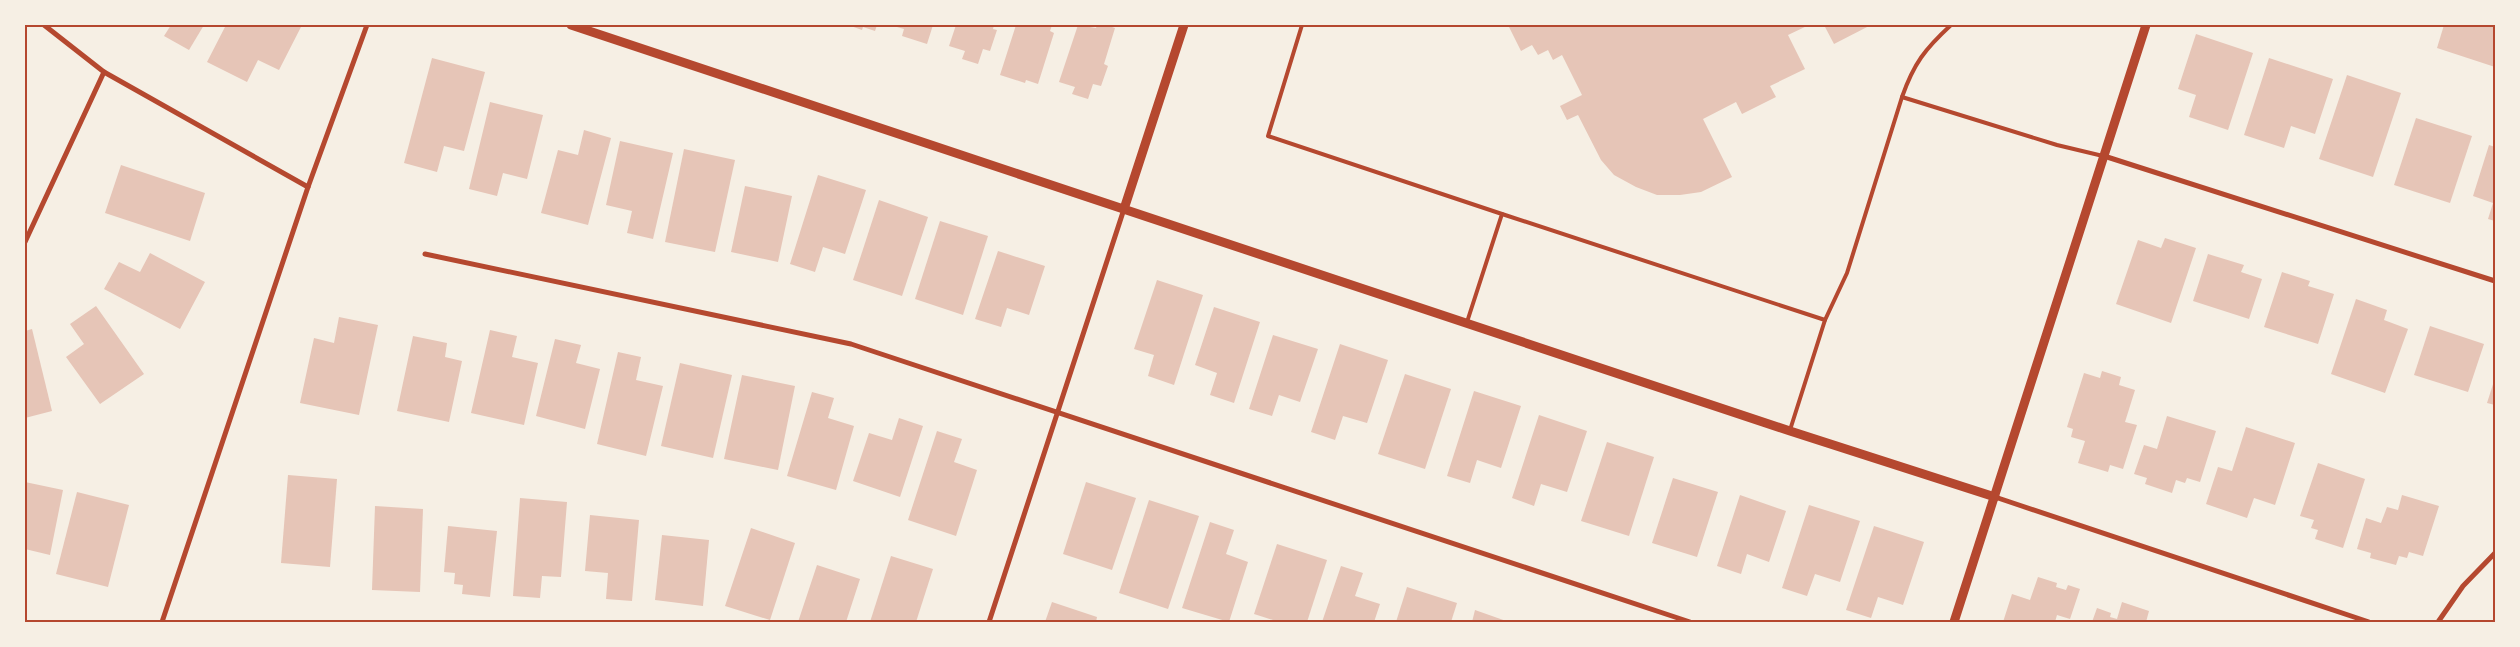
<svg xmlns="http://www.w3.org/2000/svg" width="2520" height="647" font-family="'DM Sans',sans-serif">
	<rect width="100%" height="100%" fill="#f6efe4"/>
	<g fill="#e6c5b7">
		<polygon points="171,25 204,25 189,50 164,36"/>
		<polygon points="226,25 302,25 279,70 258,60 247,82 207,62"/>
		<polygon points="848,25 877,25 875,31 863,27 862,30"/>
		<polygon points="898,25 933,25 927,44 902,36 904,29 897,27"/>
		<polygon points="956,25 994,25 993,29 997,30 990,51 983,49 978,64 962,59 965,51 949,46"/>
		<polygon points="1016,25 1052,25 1050,31 1054,33 1038,84 1026,80 1025,83 1000,75"/>
		<polygon points="1078,25 1096,28 1097,25 1106,25 1115,28 1104,64 1108,66 1101,86 1093,84 1088,99 1072,94 1075,87 1059,82"/>
		<polygon points="1508,25 1809,25 1788,35 1805,69 1770,86 1776,97 1742,114 1736,102 1703,119 1732,177 1701,192 1680,195 1657,195 1636,187 1614,175 1601,160 1578,115 1567,120 1560,106 1582,95 1562,55 1553,60 1548,50 1538,55 1532,45 1521,51"/>
		<polygon points="1824,25 1871,25 1834,44"/>
		<polygon points="2444,25 2495,25 2495,67 2437,48"/>
		<polygon points="2196,34 2253,53 2228,130 2189,117 2196,95 2178,89"/>
		<polygon points="432,58 485,72 464,151 444,146 437,172 404,163"/>
		<polygon points="2269,58 2333,79 2315,134 2291,126 2284,148 2244,135"/>
		<polygon points="2347,75 2401,93 2373,177 2319,159"/>
		<polygon points="490,102 543,115 527,179 503,173 497,196 469,189"/>
		<polygon points="2416,118 2472,136 2450,203 2394,185"/>
		<polygon points="584,130 611,138 588,225 541,213 558,150 578,155"/>
		<polygon points="620,141 673,153 653,239 627,233 632,211 606,205"/>
		<polygon points="2489,145 2495,147 2495,221 2488,219 2493,203 2473,196"/>
		<polygon points="684,149 735,160 715,252 665,242"/>
		<polygon points="121,165 205,193 190,241 105,213"/>
		<polygon points="818,175 866,190 845,254 823,247 815,272 790,264"/>
		<polygon points="745,186 792,196 778,262 731,252"/>
		<polygon points="879,200 928,217 902,296 853,280"/>
		<polygon points="940,221 988,236 963,315 915,299"/>
		<polygon points="2165,238 2196,248 2171,323 2116,304 2138,240 2161,248"/>
		<polygon points="998,251 1045,266 1029,315 1007,308 1001,327 975,319"/>
		<polygon points="150,253 205,282 180,329 104,289 119,262 140,272"/>
		<polygon points="2208,254 2244,265 2241,272 2262,279 2249,319 2193,301"/>
		<polygon points="2282,272 2310,281 2308,286 2334,294 2318,344 2264,327"/>
		<polygon points="1157,280 1203,295 1174,385 1148,376 1154,355 1134,349"/>
		<polygon points="2356,299 2387,310 2384,320 2408,329 2385,393 2331,374"/>
		<polygon points="96,306 144,374 100,404 66,357 84,344 70,324"/>
		<polygon points="1214,307 1260,322 1234,403 1210,395 1217,373 1195,365"/>
		<polygon points="339,317 378,325 359,415 300,403 314,338 334,343"/>
		<polygon points="2430,326 2484,344 2468,392 2414,375"/>
		<polygon points="32,329 52,411 25,418 25,331"/>
		<polygon points="490,330 517,336 512,357 538,363 524,425 471,413"/>
		<polygon points="1273,335 1318,349 1300,402 1279,395 1272,416 1249,409"/>
		<polygon points="413,336 447,343 445,357 462,361 449,422 397,411"/>
		<polygon points="555,339 581,345 576,363 600,369 585,429 536,416"/>
		<polygon points="1340,344 1388,360 1367,423 1343,416 1335,440 1311,432"/>
		<polygon points="618,352 641,357 636,380 663,386 646,456 597,444"/>
		<polygon points="680,363 732,375 713,458 661,446"/>
		<polygon points="2102,371 2121,377 2119,385 2135,390 2125,422 2137,425 2123,469 2110,465 2108,472 2078,463 2085,441 2071,437 2073,429 2067,427 2084,373 2100,378"/>
		<polygon points="1405,374 1451,389 1425,469 1378,454"/>
		<polygon points="742,375 795,386 778,470 724,459"/>
		<polygon points="2495,378 2495,405 2487,403"/>
		<polygon points="1474,391 1521,406 1501,468 1477,460 1470,483 1447,476"/>
		<polygon points="812,392 834,398 828,418 854,426 836,490 787,476"/>
		<polygon points="1539,415 1587,431 1567,492 1541,484 1534,506 1512,498"/>
		<polygon points="2167,416 2216,431 2200,482 2187,478 2185,483 2176,480 2172,493 2145,484 2147,478 2134,474 2144,445 2157,449"/>
		<polygon points="899,418 923,426 900,497 853,481 869,433 892,440"/>
		<polygon points="2246,427 2295,443 2275,505 2254,498 2247,518 2206,504 2218,467 2232,471"/>
		<polygon points="937,431 962,439 954,462 977,470 956,536 908,520"/>
		<polygon points="1607,442 1654,457 1629,536 1581,521"/>
		<polygon points="2318,463 2365,479 2343,548 2315,539 2318,530 2311,528 2314,520 2300,516"/>
		<polygon points="288,475 337,479 330,567 281,563"/>
		<polygon points="1673,478 1718,492 1697,557 1652,543"/>
		<polygon points="25,482 63,490 50,555 25,549"/>
		<polygon points="1086,482 1136,498 1112,570 1063,554"/>
		<polygon points="77,492 129,505 108,587 56,574"/>
		<polygon points="1740,495 1786,511 1769,562 1747,554 1741,574 1717,566"/>
		<polygon points="2402,495 2439,506 2423,556 2409,552 2407,558 2399,556 2396,565 2370,558 2371,553 2357,549 2366,518 2381,523 2387,507 2398,510"/>
		<polygon points="520,498 567,502 561,577 542,576 540,598 513,596"/>
		<polygon points="1149,500 1199,516 1168,609 1119,593"/>
		<polygon points="1809,505 1860,521 1840,582 1815,574 1807,596 1782,588"/>
		<polygon points="375,506 423,509 420,592 372,590"/>
		<polygon points="590,515 639,520 632,601 606,599 608,573 585,571"/>
		<polygon points="1210,522 1234,530 1226,554 1248,562 1229,622 1182,608"/>
		<polygon points="448,526 497,531 490,597 462,594 463,585 454,584 455,573 444,572"/>
		<polygon points="1874,526 1924,542 1903,605 1878,597 1871,618 1846,610"/>
		<polygon points="751,528 795,543 770,620 725,606"/>
		<polygon points="662,535 709,540 703,606 655,600"/>
		<polygon points="1277,544 1327,560 1307,622 1279,622 1254,614"/>
		<polygon points="891,556 933,569 916,622 870,622"/>
		<polygon points="817,565 860,579 846,622 798,622"/>
		<polygon points="1341,566 1363,573 1355,596 1380,604 1374,622 1322,622"/>
		<polygon points="2038,577 2057,583 2056,587 2066,590 2068,585 2080,589 2070,619 2057,615 2055,622 2003,622 2012,594 2030,600"/>
		<polygon points="1407,587 1457,603 1451,622 1396,622"/>
		<polygon points="1052,602 1097,617 1096,622 1045,622"/>
		<polygon points="2122,602 2149,611 2146,622 2092,622 2097,608 2111,613 2110,617 2117,619"/>
		<polygon points="1475,610 1509,622 1472,622"/>
	</g>
	<g fill="none" stroke-linecap="round" stroke-linejoin="round">
		<g stroke="#b5482f" stroke-width="4">
			<polyline points="1302,25 1268,136 1502,214 1467,322"/>
			<path d="M1902 97C1914 63 1925 49 1951 25"/>
			<polyline points="1502,214 1825,320 1790,430"/>
			<polyline points="1825,320 1847,273 1902,97 2057,145 2103,156"/>
		</g>
		<g stroke="#b5482f" stroke-width="5">
			<polyline points="44,25 104,72 308,187"/>
			<polyline points="2104,156 2495,281"/>
			<polyline points="25,242 104,72"/>
			<polyline points="425,254 851,344 1690,622"/>
			<polyline points="1995,497 2369,622"/>
			<polyline points="162,622 308,187 367,25"/>
			<polyline points="989,622 1124,209"/>
			<polyline points="2438,622 2463,586 2495,553"/>
		</g>
		<g stroke="#b5482f" stroke-width="9">
			<polyline points="571,25 1790,431 1995,497"/>
			<polyline points="1124,209 1184,25"/>
			<polyline points="1954,622 2146,25"/>
		</g>
	</g>
	<rect width="2520" height="647" fill="none" stroke="#f6efe4" stroke-width="52"/>
	<rect x="26" y="26" width="2468" height="595" fill="none" stroke="#b5482f" stroke-width="2"/>
</svg>
